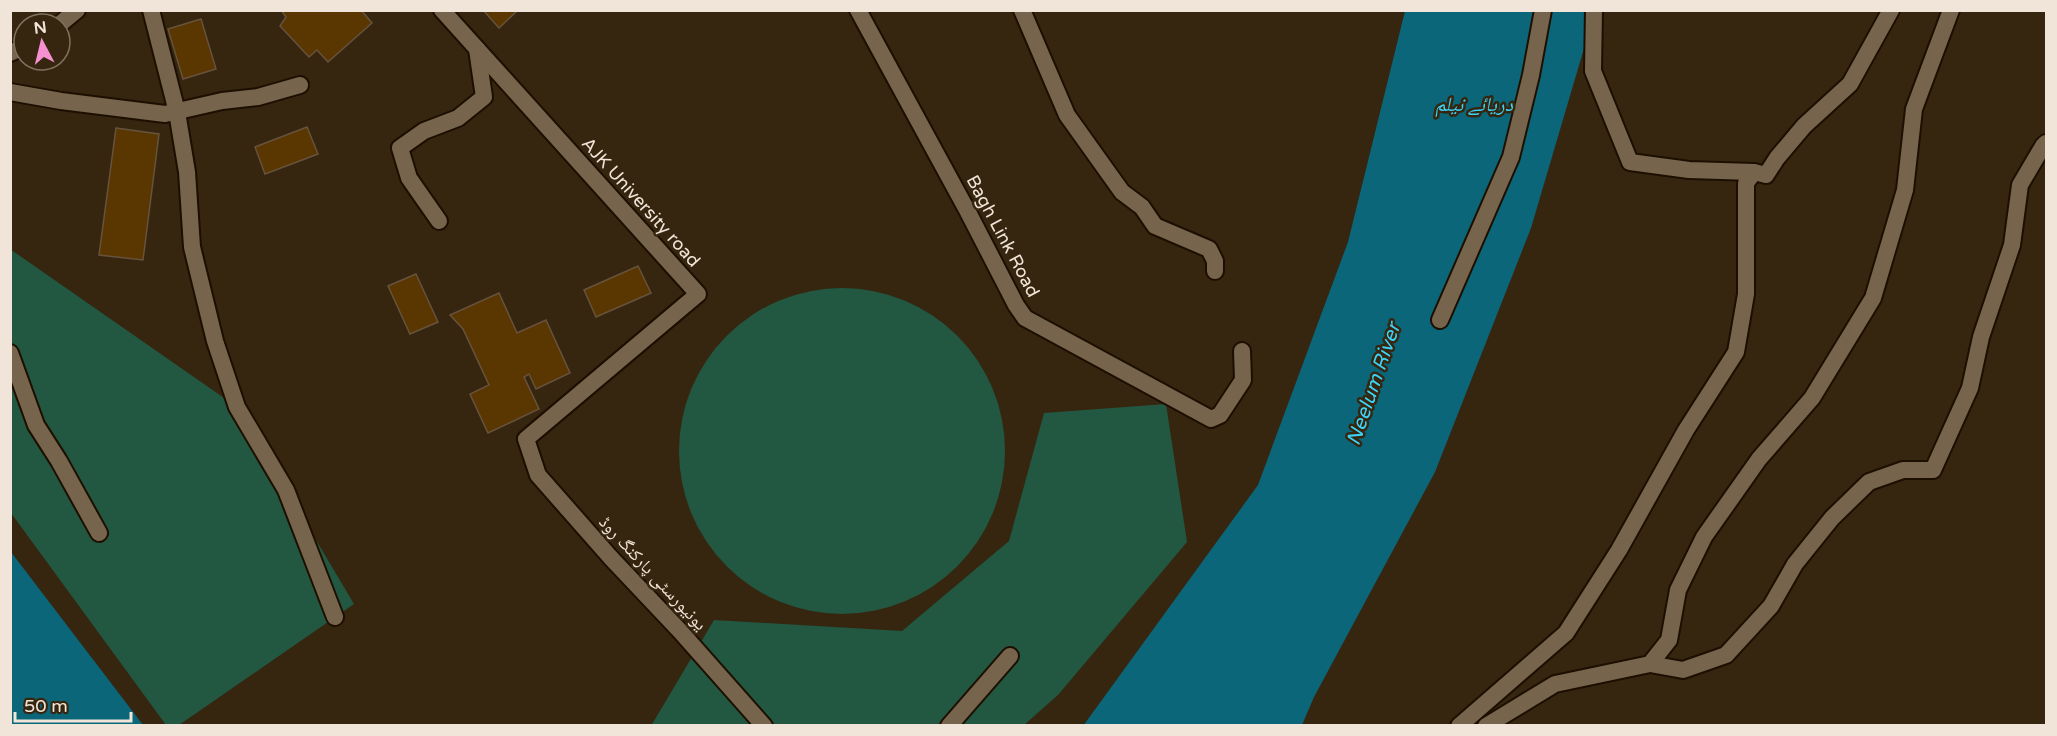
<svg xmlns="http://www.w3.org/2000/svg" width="2057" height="736" font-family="'Varela Round','Noto Naskh Arabic',sans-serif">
	<rect width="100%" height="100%" fill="#362610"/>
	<g fill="#225741">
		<polygon points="10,249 237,407 354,604 179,725 166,725 11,513"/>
		<circle cx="842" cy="451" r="163"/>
		<polygon points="1166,404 1187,542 1058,695 1024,725 651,726 714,620 902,631 1009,541 1044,413"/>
	</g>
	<g fill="#0b6679">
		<polygon points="1405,11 1595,11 1531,228 1435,472 1314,697 1302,725 1083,726 1258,485 1348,242"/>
		<polygon points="10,552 11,552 143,725 11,725"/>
	</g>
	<g fill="#5a3600" stroke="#67533d" stroke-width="1.5">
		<polygon points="281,10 361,10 372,23 328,62 317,50 309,57 280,26 286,17"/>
		<polygon points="483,10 518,10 499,28"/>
		<polygon points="201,19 216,69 183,79 168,29"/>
		<polygon points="307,127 318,154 265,174 255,147"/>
		<polygon points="116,128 159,134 143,260 99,255"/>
		<polygon points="638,266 651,293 596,317 584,290"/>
		<polygon points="416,274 438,322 410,334 388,286"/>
		<polygon points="499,293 517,333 546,320 570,373 536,389 529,374 524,377 539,409 488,433 470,394 489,385 463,329 450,315"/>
	</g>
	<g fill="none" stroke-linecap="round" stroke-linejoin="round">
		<defs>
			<g id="minor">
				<polyline points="151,10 177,112 187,172 192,247 215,341 237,407 286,490 335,617"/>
				<polyline points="442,10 698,294 526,439 538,475 611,558 680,631 764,726"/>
				<polyline points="858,10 968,212 1016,305 1025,318 1211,419 1220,415 1243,380 1242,351"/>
				<polyline points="1022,10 1067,115 1122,192 1142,207 1155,226 1209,249 1215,261 1215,271"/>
				<polyline points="1594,10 1593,71 1630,162 1689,170 1754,172 1766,175 1777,158 1804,126 1850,84 1891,10"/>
				<polyline points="60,24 77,10"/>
				<polyline points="10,53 24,47"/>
				<polyline points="10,92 61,101 165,114 222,101 258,97 300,85"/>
				<polyline points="439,221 409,178 400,148 424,131 458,118 484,97 477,49"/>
				<polyline points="1440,320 1511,157 1531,75 1543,10"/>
				<polyline points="10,353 36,425 59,461 99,533"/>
				<polyline points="1650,664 1683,670 1726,655 1771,606 1795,564 1832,518 1869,482 1903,470 1933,470 1970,388 1981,337 2012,245 2020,185 2043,146 2046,143"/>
				<polyline points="949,726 1010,656"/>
				<polyline points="1459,726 1566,633 1619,550 1686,430 1736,352 1746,294 1746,183 1754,172"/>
				<polyline points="1486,726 1555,684 1650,664 1669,640 1678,590 1704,537 1759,459 1812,398 1873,298 1905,190 1914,109 1951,10"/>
			</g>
		</defs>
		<use href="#minor" stroke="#1d0f00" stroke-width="20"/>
		<use href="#minor" stroke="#76644c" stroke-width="16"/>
	</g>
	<g text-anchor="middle" stroke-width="5" stroke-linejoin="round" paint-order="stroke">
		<g font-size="18" fill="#f0e5d8" stroke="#362610">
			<text transform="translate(641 202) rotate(48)" y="6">AJK University road</text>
			<text transform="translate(1003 236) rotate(62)" y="6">Bagh Link Road</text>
			<text transform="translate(653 573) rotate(47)" y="6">یونیورسٹی پارکنگ روڈ</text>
		</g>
		<g font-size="20" font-style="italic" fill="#3bd4f8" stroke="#362610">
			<text x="1474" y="111">دریائے نیلم</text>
			<text transform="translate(1373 384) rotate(-71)" y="7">Neelum River</text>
		</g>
	</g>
	<rect width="2057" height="736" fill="none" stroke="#f0e5d8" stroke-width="24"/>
	<g transform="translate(42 42) rotate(353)"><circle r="28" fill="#362610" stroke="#807260" stroke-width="1.5"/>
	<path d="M0-4.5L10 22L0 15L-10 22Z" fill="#f690d0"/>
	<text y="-9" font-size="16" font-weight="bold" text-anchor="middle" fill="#f0e5d8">N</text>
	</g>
	<path d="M15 712v9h116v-9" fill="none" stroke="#f0e5d8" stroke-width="3"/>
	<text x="24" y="712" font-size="18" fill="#f0e5d8" stroke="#362610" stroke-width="4.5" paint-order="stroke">50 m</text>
</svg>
